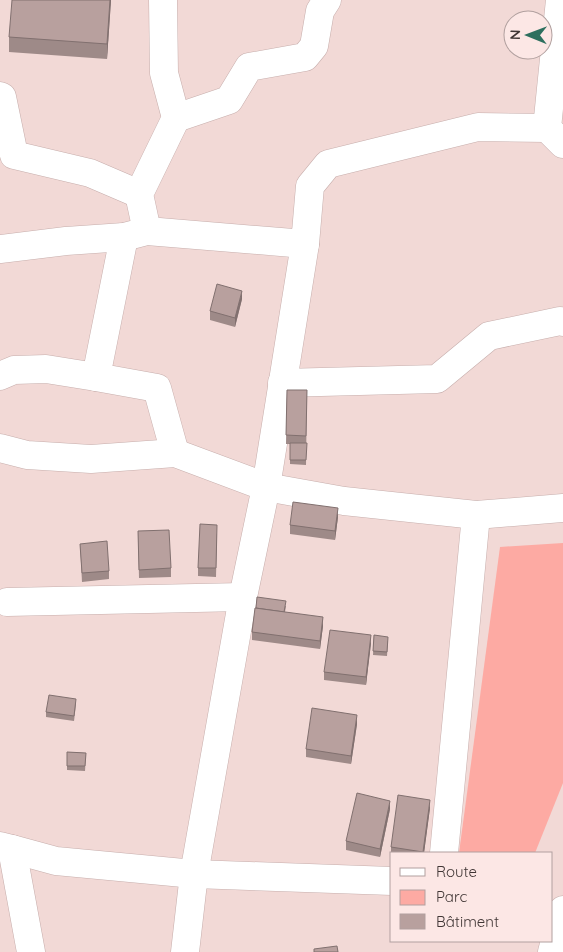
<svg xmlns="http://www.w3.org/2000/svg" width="563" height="952" font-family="Quicksand,sans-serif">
	<rect width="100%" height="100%" fill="#f2d9d6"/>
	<polygon fill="#fdaaa3" points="563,543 563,783 535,853 459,853 500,547"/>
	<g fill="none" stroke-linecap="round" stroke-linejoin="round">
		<defs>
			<g id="minor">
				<polyline points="560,0 547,128 563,144"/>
				<polyline points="0,96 2,97 14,155 90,173 139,194"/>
				<polyline points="176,118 229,100 249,67 305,57 314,46 320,11 327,0"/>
				<polyline points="147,231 139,194 176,118 164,73 163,0"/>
				<polyline points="124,237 96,377 157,388 175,453"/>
				<polyline points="0,249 66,241 124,237 147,231 305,244 310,186 328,164 478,127 547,128"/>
				<polyline points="0,376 14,370 46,369 96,377"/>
				<polyline points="282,383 437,379 489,336 560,321 563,322"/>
				<polyline points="0,448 27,455 91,459 175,453 266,487 344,501 476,515 563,508"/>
				<polyline points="7,602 243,597"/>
				<polyline points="0,846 12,849 31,952"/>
				<polyline points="12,849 56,861 194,874 392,881"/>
				<polyline points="444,853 476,515"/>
				<polyline points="185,952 194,874 243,597 266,487 305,244"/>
				<polyline points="552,952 563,910"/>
			</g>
		</defs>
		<use href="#minor" stroke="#c7aeac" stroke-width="29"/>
		<use href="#minor" stroke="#fff" stroke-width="28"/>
	</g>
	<g fill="#9e8a88">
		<polygon points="111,0 107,59 9,52 9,37"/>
		<polygon points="242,299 235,327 210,320 210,311"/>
		<polygon points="287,390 307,390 306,465 290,464 290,444 286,444"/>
		<polygon points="338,517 335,540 290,534 290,525"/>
		<polygon points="138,531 171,568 171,577 139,578"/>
		<polygon points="217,533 216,577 198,576 198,568"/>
		<polygon points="80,544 109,571 109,579 82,582"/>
		<polygon points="286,606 285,612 323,626 320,649 252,640 252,632 256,608"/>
		<polygon points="374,635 388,641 387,656 373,655"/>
		<polygon points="371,643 366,685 324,680 324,672"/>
		<polygon points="76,704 74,721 46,717 46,712"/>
		<polygon points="357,724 351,764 306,757 306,749"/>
		<polygon points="67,752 86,753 85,771 67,770"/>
		<polygon points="430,808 424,853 392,853 392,856 391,855 391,847"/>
		<polygon points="390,809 380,857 346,850 346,841"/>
	</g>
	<g fill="#81706f">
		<polygon points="110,0 111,0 107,59 107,44"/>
		<polygon points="242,291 242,299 235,327 235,318"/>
		<polygon points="338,508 338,517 335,540 335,531"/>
		<polygon points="323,617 323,626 320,649 320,641"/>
		<polygon points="371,635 371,643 366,685 366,677"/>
		<polygon points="357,715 357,724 351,764 351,756"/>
		<polygon points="430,800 430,808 424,853 423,853"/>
		<polygon points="390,801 390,809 380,857 380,849"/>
	</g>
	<g fill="#b8a09e" stroke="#81706f">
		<polygon points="12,0 110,0 107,44 9,37"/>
		<polygon points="217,284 242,291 235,318 210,311"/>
		<polygon points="287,390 307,390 306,436 286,435"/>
		<polygon points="290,443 307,443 306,460 290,460"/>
		<polygon points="293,502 338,508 335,531 290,525"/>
		<polygon points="200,524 217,525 216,568 198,568"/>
		<polygon points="169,530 171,568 139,570 138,531"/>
		<polygon points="107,541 109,571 82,573 80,544"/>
		<polygon points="257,597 286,601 284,612 256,608"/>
		<polygon points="255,608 323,617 320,641 252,632"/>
		<polygon points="330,630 371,635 366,677 324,672"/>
		<polygon points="374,635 388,637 387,652 373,651"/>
		<polygon points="49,695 76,699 74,716 46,712"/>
		<polygon points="312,708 357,715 351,756 306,749"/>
		<polygon points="67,752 86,753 85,766 67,766"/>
		<polygon points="357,793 390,801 380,849 346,841"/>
		<polygon points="398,795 430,800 423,852 391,847"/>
		<polygon points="337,946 338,952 314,952 314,949"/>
	</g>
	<rect x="390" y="852" width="162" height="90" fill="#fce7e5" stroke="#b1a09f"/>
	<rect x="400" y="868" width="25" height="8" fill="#ffffff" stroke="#b1a09f"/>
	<text x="436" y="877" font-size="15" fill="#403635">Route</text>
	<rect x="400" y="890" width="25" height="15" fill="#fdaaa3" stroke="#b1a09f"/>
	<text x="436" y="902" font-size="15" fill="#403635">Parc</text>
	<rect x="400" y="914" width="25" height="15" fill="#b8a09e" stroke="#b1a09f"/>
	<text x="436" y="927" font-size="15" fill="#403635">Bâtiment</text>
	<g transform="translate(528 35) rotate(271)"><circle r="24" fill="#fce7e5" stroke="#b1a09f"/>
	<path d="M0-4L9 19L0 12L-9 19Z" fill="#2d6f5e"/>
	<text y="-8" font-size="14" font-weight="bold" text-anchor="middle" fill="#403635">N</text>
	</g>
</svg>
